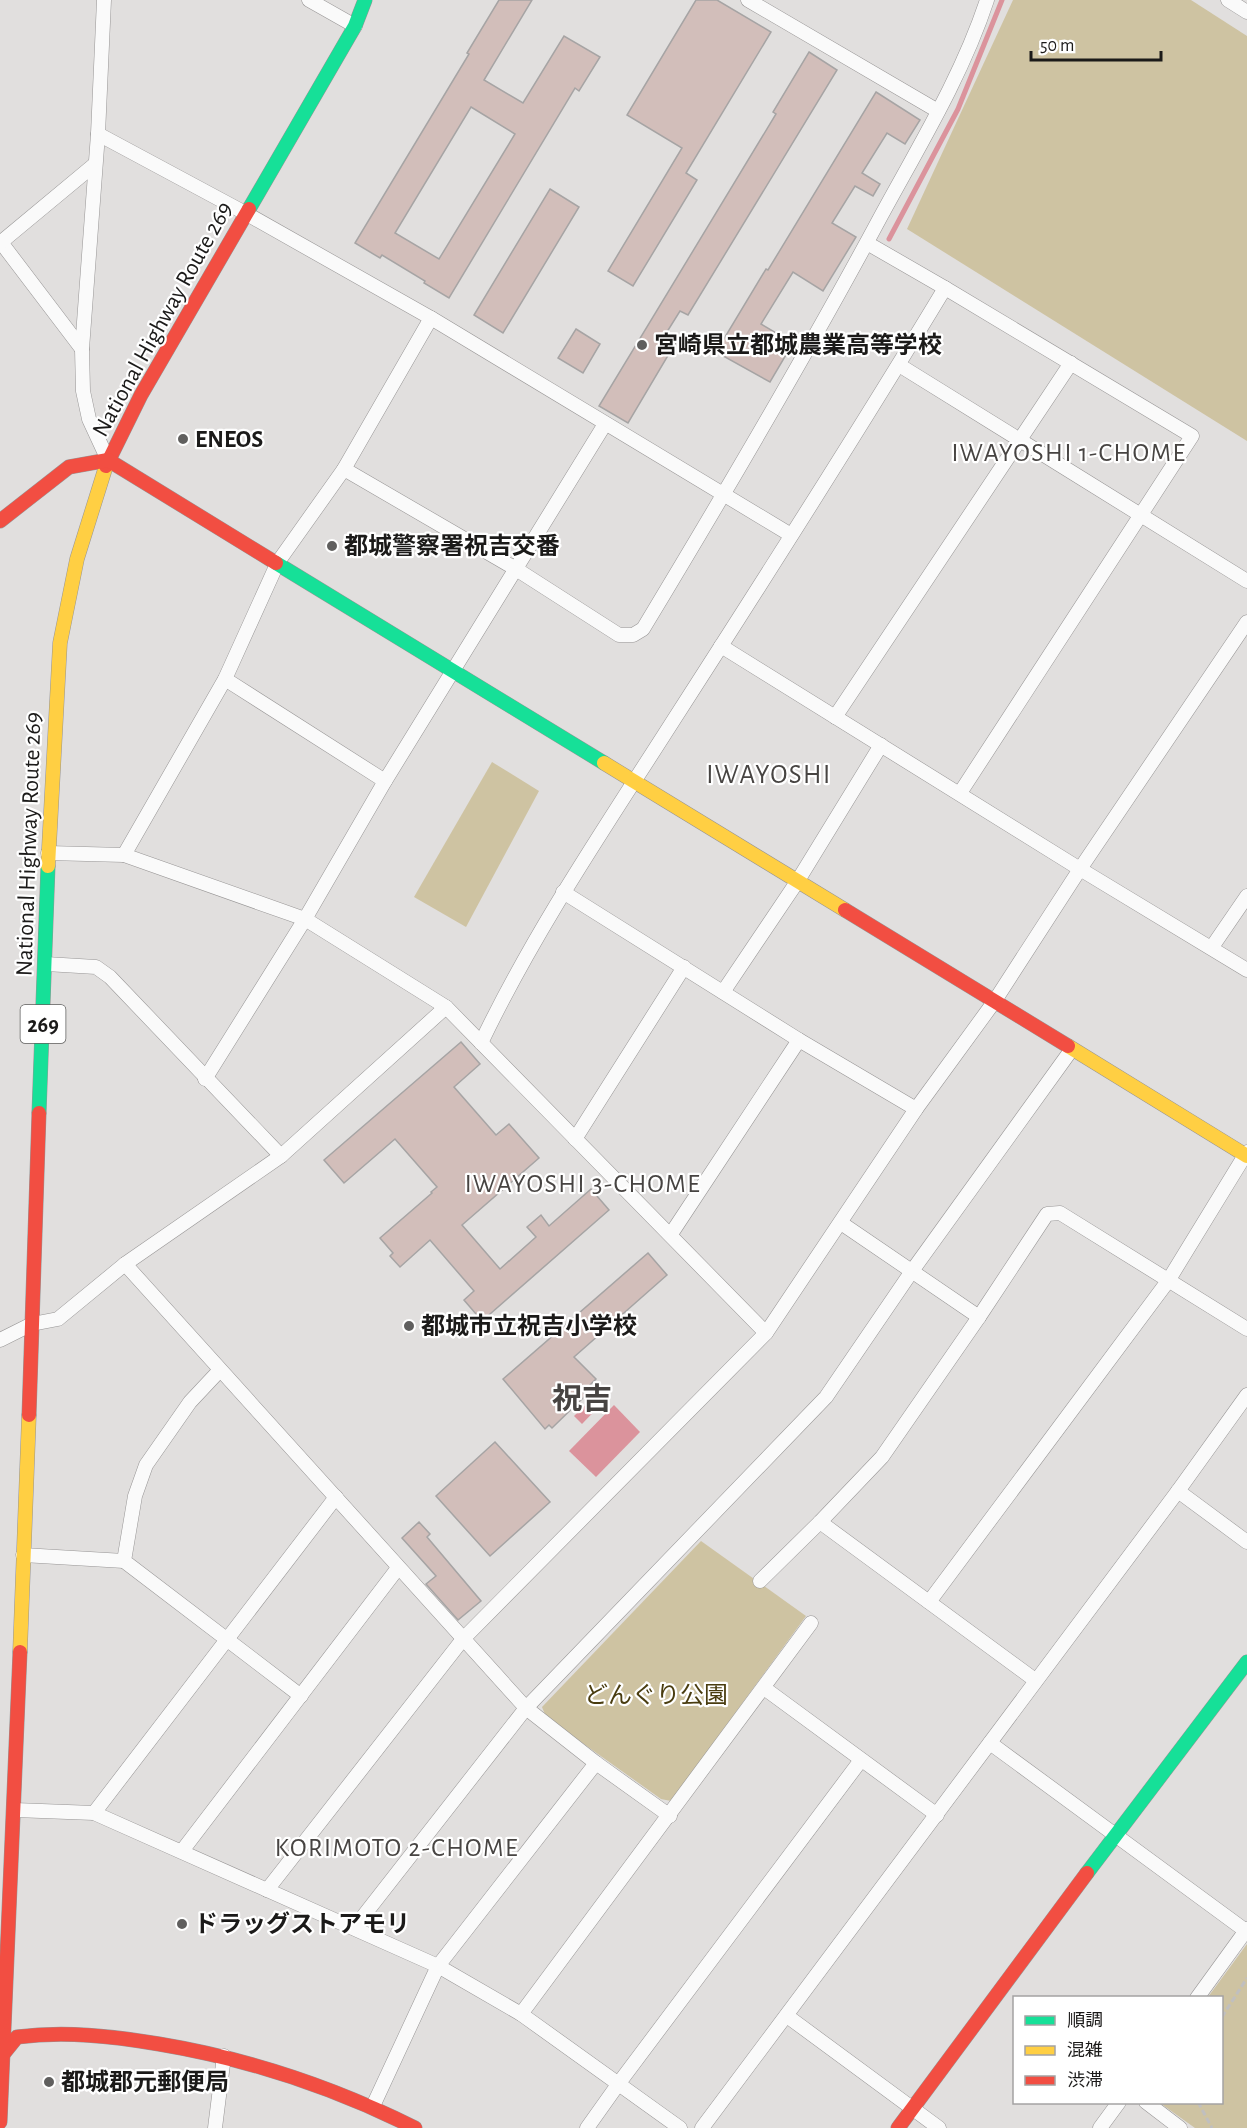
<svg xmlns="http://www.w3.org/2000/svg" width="1247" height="2128" font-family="'Alegreya Sans','Noto Sans JP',sans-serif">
	<rect width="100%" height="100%" fill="#e1dfde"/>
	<g fill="#cec3a2">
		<polygon points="1013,0 1191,0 1247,36 1247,441 907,229"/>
		<polygon points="492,762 539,791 466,927 414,897"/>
		<polygon points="701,1541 806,1616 671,1801 661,1799 546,1717 542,1707"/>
		<polygon points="1247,1944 1247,2128 1195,2128 1160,2103 1222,2102 1222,1998 1208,1997"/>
	</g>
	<g fill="#db939c">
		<polygon points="599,1392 606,1399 582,1424 574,1416"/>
		<polygon points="614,1405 640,1432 596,1477 569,1451"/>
	</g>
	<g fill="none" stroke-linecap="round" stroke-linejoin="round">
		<polyline stroke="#db939c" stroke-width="5" points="889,239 958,109 1002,0"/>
	</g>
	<g fill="#d2beba" stroke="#a6a4a4" stroke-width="1.5" fill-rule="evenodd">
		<path d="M499 0H532L484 80 523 103 564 36 600 57 579 91 575 88 449 298 424 283 425 281 382 255 380 258 355 243 469 54 467 53ZM471 107 515 134 439 259 395 233Z"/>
		<polygon points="696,0 717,0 771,32 686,173 697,180 633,286 608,271 682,148 627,115"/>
		<polygon points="809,52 837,70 688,315 680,311 665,335 676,342 628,423 599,406 776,114 773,112"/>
		<polygon points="876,92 920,120 905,144 887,133 862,173 880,184 873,196 855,186 832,223 856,237 823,291 793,272 761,324 793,343 770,382 716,352 766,269 768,270"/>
		<polygon points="550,189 579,207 503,333 474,315"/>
		<polygon points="576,329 600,344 583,373 558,358"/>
		<polygon points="461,1042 480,1064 454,1087 496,1135 509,1124 539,1158 462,1225 500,1269 536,1237 527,1227 541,1215 549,1226 591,1189 609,1210 482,1321 464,1300 474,1291 430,1240 400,1267 390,1256 393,1253 380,1238 432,1193 431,1192 437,1187 395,1139 344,1183 324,1160"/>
		<polygon points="648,1253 667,1275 574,1357 596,1379 583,1392 586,1395 552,1428 549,1425 545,1429 503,1379"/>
		<polygon points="495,1442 550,1502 490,1556 436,1496"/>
		<polygon points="419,1522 430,1534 427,1537 481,1601 458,1620 426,1584 436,1576 402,1538"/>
	</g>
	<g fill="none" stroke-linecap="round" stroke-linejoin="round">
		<defs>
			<g id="street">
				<polyline points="104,0 98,134 82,349 83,391 89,419 108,460"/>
				<polyline points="309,0 355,26"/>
				<polyline points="748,0 938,111"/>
				<polyline points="1228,0 1247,12"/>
				<polyline points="98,134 247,214 431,318 791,535"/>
				<polyline points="0,241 82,349"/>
				<polyline points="0,243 94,165"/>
				<polyline points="867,243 945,288 1192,436 960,793"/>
				<polyline points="899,365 1247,581"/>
				<path d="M344 469 516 569 619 635H633L643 629C725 493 806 356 881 216 919 146 962 76 987 0"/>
				<polyline points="721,646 1080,869 1247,970"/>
				<polyline points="225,679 385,781"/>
				<polyline points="835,717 1071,363"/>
				<polyline points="48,853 124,855 305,919 446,1007 766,1333"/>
				<polyline points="124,855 225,679 278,562 344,469 431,318"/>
				<polyline points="563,892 799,1040 916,1109"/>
				<polyline points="1212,947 1247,896"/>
				<polyline points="46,964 96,967 110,977 281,1156"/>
				<polyline points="723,992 797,882 881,745"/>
				<path d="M481 1043C535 930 606 826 673 721 765 578 857 434 945 288"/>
				<polyline points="205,1079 305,919 385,781 605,424"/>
				<polyline points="575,1139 684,967"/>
				<polyline points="841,1223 979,1317"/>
				<polyline points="671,1234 799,1040"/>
				<polyline points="125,1264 526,1708 596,1763 670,1816"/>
				<polyline points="0,1340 32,1324 58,1319 125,1264 281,1156 446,1007"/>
				<polyline points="220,1370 190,1402 146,1465 135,1496 124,1561 301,1696"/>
				<polyline points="1178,1491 1247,1542"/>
				<polyline points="820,1522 1035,1680"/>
				<polyline points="23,1555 124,1561"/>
				<polyline points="760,1581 820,1522 882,1457 979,1317 1047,1214 1060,1213 1247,1329"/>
				<polyline points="929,1602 1168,1281 1247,1152"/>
				<polyline points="764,1688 937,1815"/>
				<polyline points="990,1743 1246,1931"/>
				<polyline points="15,1810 94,1813 438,1966 521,2014 680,2128"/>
				<polyline points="94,1813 336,1497"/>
				<polyline points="182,1851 398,1568"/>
				<polyline points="267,1890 463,1639 766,1333 916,1109 994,1002 1080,869 1247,622"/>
				<polyline points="354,1928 526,1708 826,1397 912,1271 1072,1049"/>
				<polyline points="1197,1998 1247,1929"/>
				<polyline points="521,2014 811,1623"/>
				<polyline points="787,2016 939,2128"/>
				<polyline points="1146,2102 1180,2128"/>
				<polyline points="373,2106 438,1966 596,1763"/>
				<polyline points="215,2128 224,2056"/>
				<polyline points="587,2128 619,2083 861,1760"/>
				<polyline points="702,2128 1178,1491 1247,1395"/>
				<polyline points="1100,2128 1119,2102"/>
			</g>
			<g id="fast">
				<polyline points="249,209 355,26 365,0"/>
				<polyline points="276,563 604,763"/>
				<polyline points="39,1113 48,866"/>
				<polyline points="1087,1873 1247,1662"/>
			</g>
			<g id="slow">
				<polyline points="604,763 845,910"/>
				<polyline points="48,866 60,643 77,559 106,466"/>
				<polyline points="1068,1046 1247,1156"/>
				<polyline points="20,1652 29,1415"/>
			</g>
			<g id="jam">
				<polyline points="106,466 141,395 249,209"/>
				<polyline points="0,521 69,467 108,460 276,563"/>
				<polyline points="845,910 1068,1046"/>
				<polyline points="29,1415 39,1113"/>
				<path d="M0 2058 17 2037C65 2031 111 2036 159 2044 249 2059 333 2087 415 2128"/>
				<polyline points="0,2122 20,1652"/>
				<polyline points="898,2128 1087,1873"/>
			</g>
		</defs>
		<use href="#street" stroke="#979595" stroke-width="15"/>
		<use href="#fast" stroke="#979595" stroke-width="15"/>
		<use href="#slow" stroke="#979595" stroke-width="15"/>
		<use href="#jam" stroke="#979595" stroke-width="15"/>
		<g stroke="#c0bfbf" stroke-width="3" stroke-dasharray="6 3" stroke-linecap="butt">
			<polyline points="1222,2017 1247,1978"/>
			<polyline points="1198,2102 1212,2128"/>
		</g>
		<use href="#street" stroke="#fafafa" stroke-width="14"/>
		<use href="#fast" stroke="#16e098" stroke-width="14"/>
		<use href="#slow" stroke="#ffcf43" stroke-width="14"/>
		<use href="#jam" stroke="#f24e42" stroke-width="14"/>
	</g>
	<g fill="#605f5e" stroke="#fff" stroke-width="2">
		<circle cx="642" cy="345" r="6"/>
		<circle cx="183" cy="439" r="6"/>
		<circle cx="332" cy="546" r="6"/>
		<circle cx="409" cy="1326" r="6"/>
		<circle cx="182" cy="1924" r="6"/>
		<circle cx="49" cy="2082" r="6"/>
	</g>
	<g text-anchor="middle" stroke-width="4.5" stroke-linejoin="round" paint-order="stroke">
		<rect fill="#fff" stroke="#5f5f5e" stroke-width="1.5" x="20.5" y="1005" width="45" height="38" rx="4.5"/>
		<g font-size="22" font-weight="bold" fill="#1b1a19">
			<text x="43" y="1032">269</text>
		</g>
		<g font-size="24" fill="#1b1a19" stroke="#fff">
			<text transform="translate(162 319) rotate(-61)" y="8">National Highway Route 269</text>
			<text transform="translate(28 844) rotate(-88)" y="8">National Highway Route 269</text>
		</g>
		<g font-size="24" font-weight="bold" fill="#1b1a19" stroke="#fff" text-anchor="start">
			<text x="654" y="353">宮崎県立都城農業高等学校</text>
			<text x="195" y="447">ENEOS</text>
			<text x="344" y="554">都城警察署祝吉交番</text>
			<text x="421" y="1334">都城市立祝吉小学校</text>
			<text x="194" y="1932">ドラッグストアモリ</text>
			<text x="61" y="2090">都城郡元郵便局</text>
		</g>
		<g font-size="24" fill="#493c0f" stroke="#fff">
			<text x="656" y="1703">どんぐり公園</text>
		</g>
		<g font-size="26" letter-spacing="1.5" fill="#474442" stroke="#fff">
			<text x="1069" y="461">IWAYOSHI 1-CHOME</text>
			<text x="583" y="1192">IWAYOSHI 3-CHOME</text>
			<text x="397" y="1856">KORIMOTO 2-CHOME</text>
		</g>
		<g font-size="27" letter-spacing="1.5" fill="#474442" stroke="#fff">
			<text x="769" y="783">IWAYOSHI</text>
		</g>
		<g font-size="30" font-weight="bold" fill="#474442" stroke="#fff">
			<text x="582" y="1409">祝吉</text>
		</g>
	</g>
	<rect x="1013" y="1996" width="210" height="108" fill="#ffffff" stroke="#a4a3a3" stroke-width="1.5"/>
	<rect x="1025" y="2016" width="30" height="9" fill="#16e098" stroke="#a4a3a3" stroke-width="1.5"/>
	<text x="1067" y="2026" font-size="18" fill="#1b1a19">順調</text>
	<rect x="1025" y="2046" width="30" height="9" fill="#ffcf43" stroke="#a4a3a3" stroke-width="1.5"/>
	<text x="1067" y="2056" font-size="18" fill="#1b1a19">混雑</text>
	<rect x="1025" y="2076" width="30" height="9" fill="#f24e42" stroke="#a4a3a3" stroke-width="1.5"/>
	<text x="1067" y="2086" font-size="18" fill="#1b1a19">渋滞</text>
	<path d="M1031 51v9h130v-9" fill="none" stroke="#1b1a19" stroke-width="3"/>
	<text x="1040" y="51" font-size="18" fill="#1b1a19" stroke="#ffffff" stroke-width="4.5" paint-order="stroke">50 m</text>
</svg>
